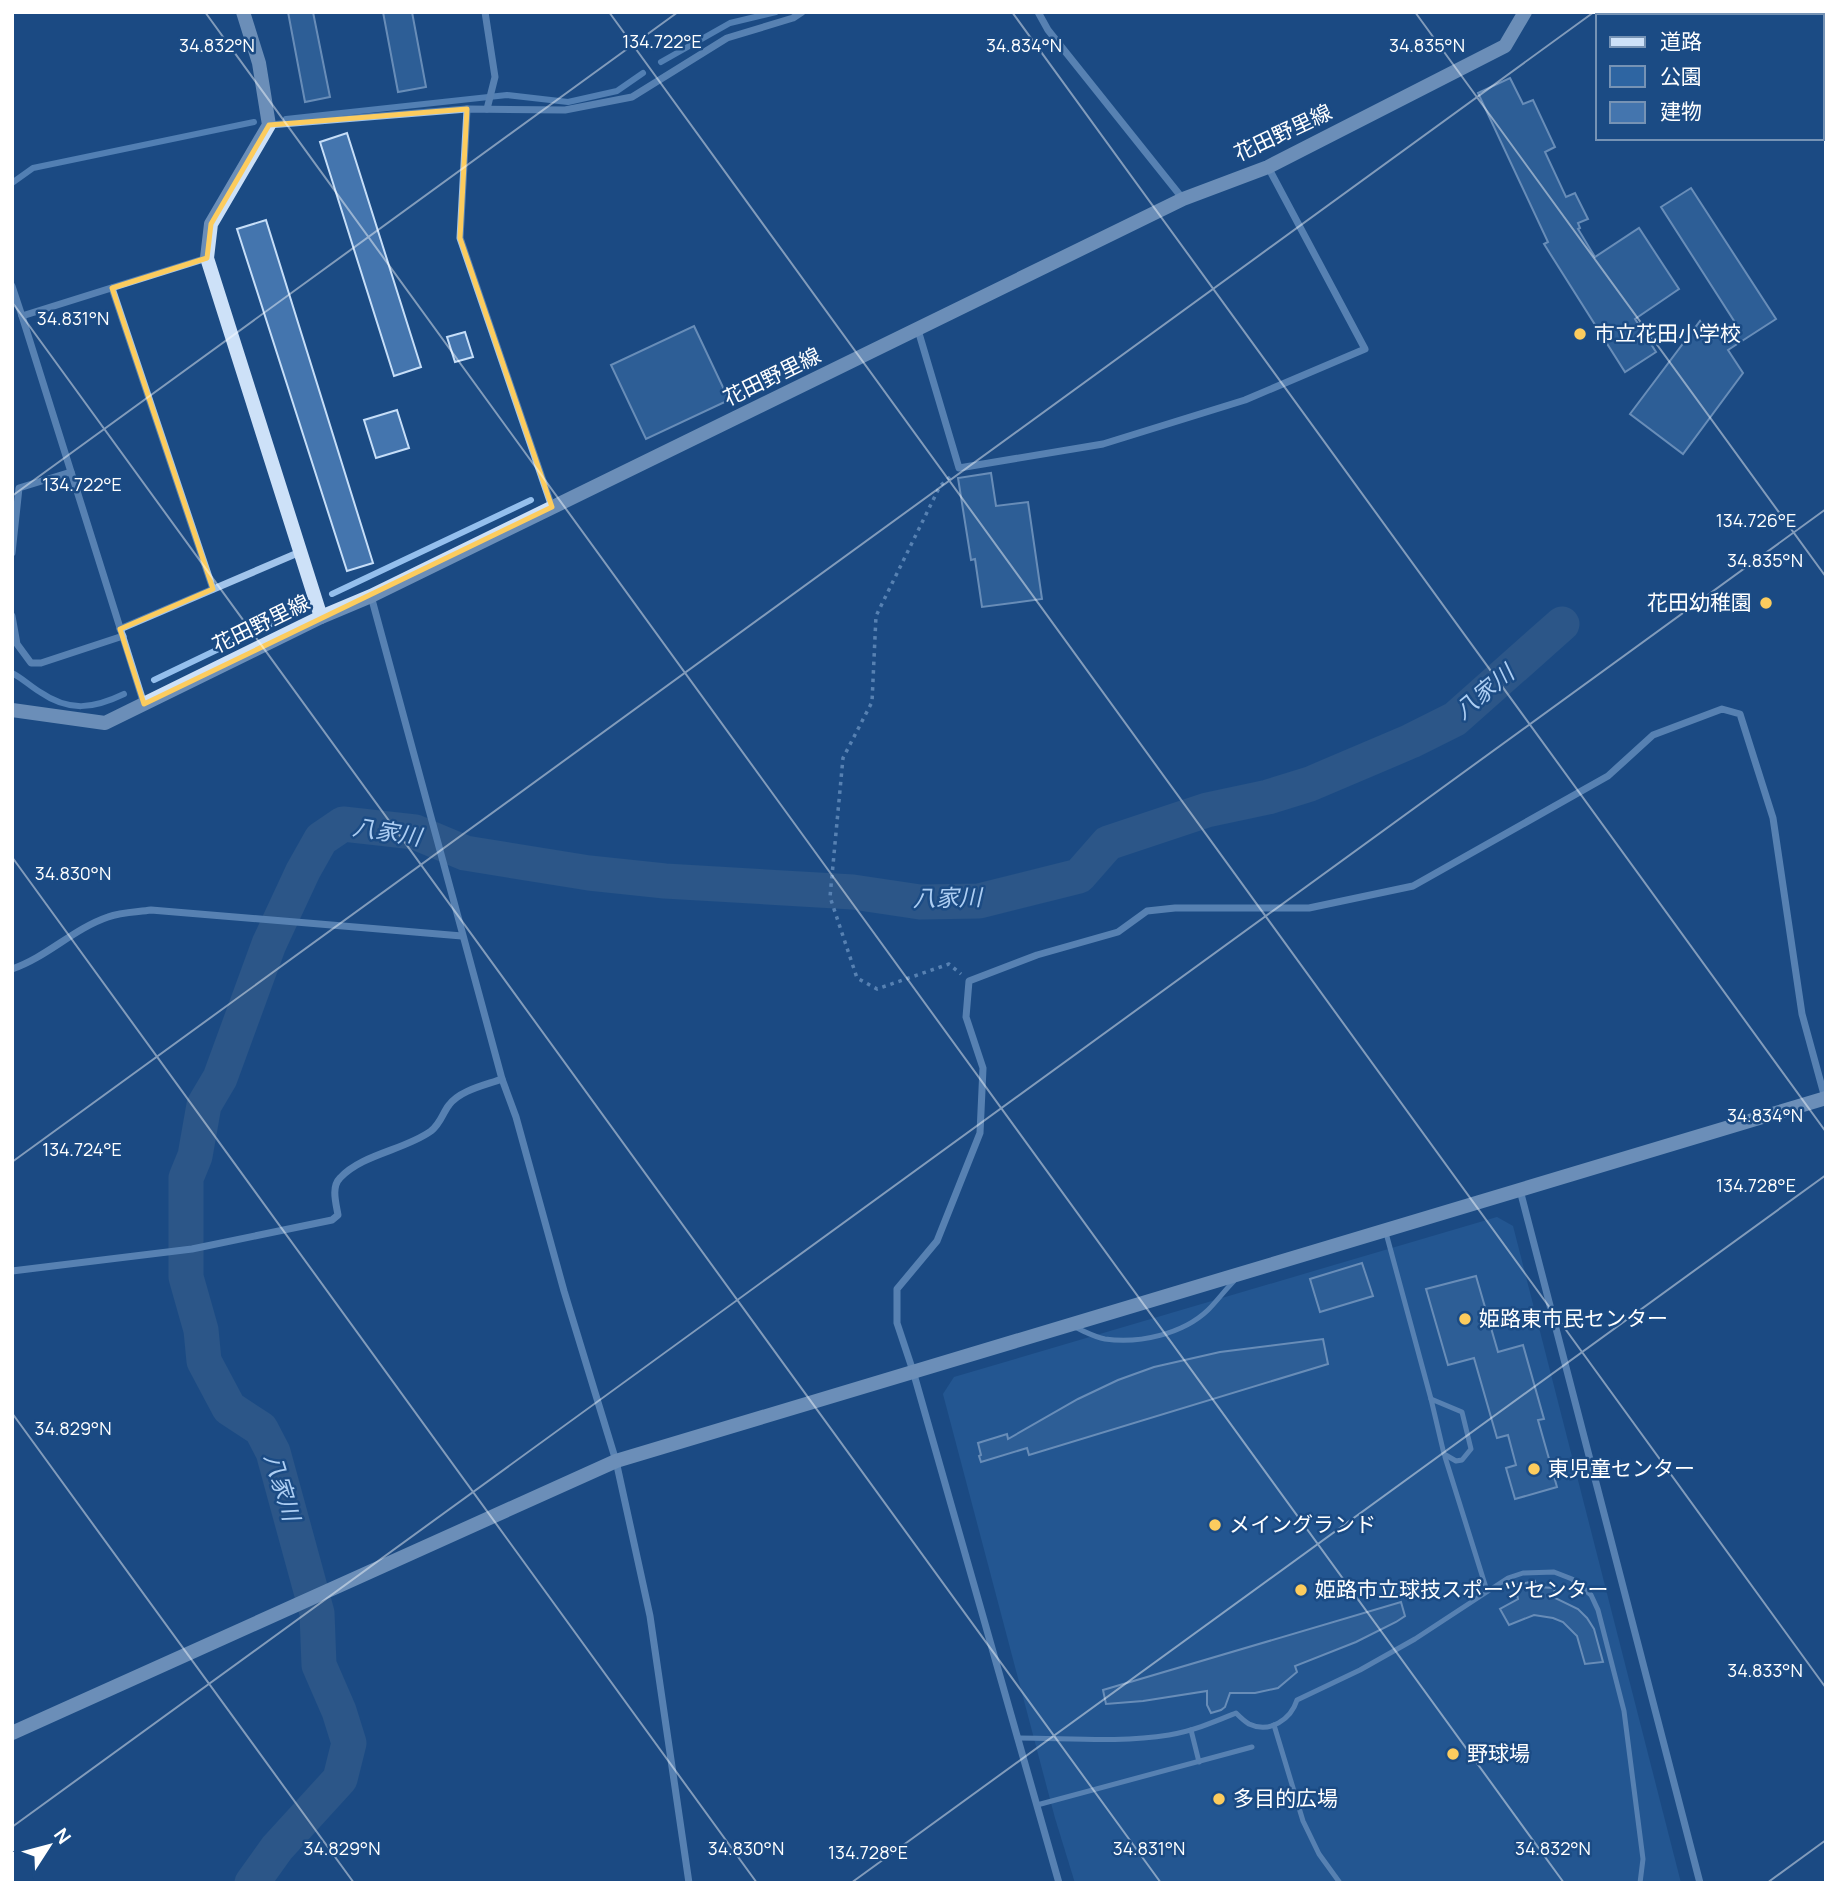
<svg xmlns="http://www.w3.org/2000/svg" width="1838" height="1895" font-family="Manrope,'Noto Sans JP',sans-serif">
	<rect width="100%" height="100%" fill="#1b4b84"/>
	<polygon fill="#2e65a2" points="1497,1217 1513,1226 1681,1883 1075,1883 1055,1818 943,1394 954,1377"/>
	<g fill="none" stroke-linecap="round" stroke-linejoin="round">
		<g stroke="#94bfed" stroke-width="6">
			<polyline points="661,62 730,23 776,12"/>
			<polyline points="286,119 507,95 568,102 617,91 643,73"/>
			<polyline points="12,183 33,168 254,122"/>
			<polyline points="332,594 531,500"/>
			<path d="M12 673C22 678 30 686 40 692 69 712 93 709 124 694"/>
			<polyline points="154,680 300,610"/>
		</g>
		<polyline stroke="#40648e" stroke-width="35" points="252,1883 277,1848 340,1779 349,1743 339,1711 319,1665 317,1613 273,1452 261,1429 229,1408 204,1361 201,1330 186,1277 186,1178 195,1156 204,1105 220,1078 269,944 303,871 321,839 343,824 415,832 465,853 589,873 665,881 853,892 920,902 979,901 1079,876 1108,843 1207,810 1268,797 1310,784 1411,741 1455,719 1562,624"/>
	</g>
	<g fill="#4475ae" stroke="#c6def8" stroke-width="2">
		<polygon points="288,12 313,12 330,97 305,102"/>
		<polygon points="383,12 412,12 426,87 398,92"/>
		<polygon points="1510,78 1523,104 1533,100 1555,147 1545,152 1566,197 1575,193 1588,219 1578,223 1580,228 1578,229 1595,257 1639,228 1679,289 1635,319 1656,352 1625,372 1544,244 1548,242 1478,93"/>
		<polygon points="347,133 421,367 394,376 320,142"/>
		<polygon points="1691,188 1776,319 1728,350 1743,373 1683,454 1630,414 1700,321 1712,339 1736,324 1661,207"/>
		<polygon points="266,220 373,563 347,571 237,229"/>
		<polygon points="694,326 729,400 646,439 611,365"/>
		<polygon points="465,332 473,357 455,362 447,337"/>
		<polygon points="397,410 409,448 376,458 364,420"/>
		<polygon points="991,473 996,506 1028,502 1042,599 982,607 975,559 971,560 958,478"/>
		<polygon points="1362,1263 1373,1296 1320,1312 1310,1279"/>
		<polygon points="1476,1276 1498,1352 1523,1345 1544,1419 1538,1420 1557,1487 1515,1499 1506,1468 1516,1465 1508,1435 1497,1438 1474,1358 1448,1365 1426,1289"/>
		<polygon points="1323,1339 1328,1364 1029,1455 1027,1448 981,1462 979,1456 981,1455 978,1443 1007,1434 1008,1439 1078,1399 1118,1380 1154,1367 1220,1352"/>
		<polygon points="1535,1581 1536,1587 1555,1588 1553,1597 1578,1609 1587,1618 1594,1629 1603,1662 1585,1664 1577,1636 1563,1622 1553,1618 1534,1615 1509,1625 1500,1609 1518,1599 1515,1585"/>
		<polygon points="1401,1602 1405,1616 1396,1622 1356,1642 1295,1666 1297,1672 1278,1688 1255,1693 1230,1693 1225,1707 1221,1710 1211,1713 1207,1705 1207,1691 1143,1701 1106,1704 1103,1690"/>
	</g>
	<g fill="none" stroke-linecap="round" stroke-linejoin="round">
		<polyline stroke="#a1c4eb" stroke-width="3.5" stroke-dasharray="3.5 5" stroke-linecap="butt" points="950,477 940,486 876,616 872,702 843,758 830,897 857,978 877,989 949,964 961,974"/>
		<g stroke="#a1c4eb" stroke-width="5">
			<polyline points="1386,1233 1431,1399"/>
			<path d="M1074 1327C1084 1331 1094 1337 1105 1339 1139 1344 1183 1334 1208 1310 1217 1301 1225 1290 1234 1281"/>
			<polygon points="1431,1399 1462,1412 1471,1449 1462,1460 1456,1461 1444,1454"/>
			<polyline points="1445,1457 1487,1591"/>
			<polyline points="1274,1725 1303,1821 1319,1854 1340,1883"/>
			<polyline points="1191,1730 1199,1762"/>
			<path d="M1018 1738C1068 1738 1119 1743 1169 1735 1193 1731 1214 1722 1236 1713 1239 1716 1244 1721 1249 1724 1270 1734 1291 1719 1297 1700L1360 1670 1415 1639 1508 1578 1523 1573 1554 1572 1572 1579 1591 1595 1598 1610 1624 1711 1643 1859 1640 1883"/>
			<polyline points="1037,1805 1252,1747"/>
		</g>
		<g stroke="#a1c4eb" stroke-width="7">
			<polyline points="485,12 495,77 487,109"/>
			<polyline points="1038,12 1048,30 1183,199"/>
			<polyline points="1809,12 1814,16"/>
			<polyline points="1822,22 1826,24"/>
			<polyline points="467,109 460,238 552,507"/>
			<polyline points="269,125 467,109 565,110 632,97 727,38 793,18 802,12"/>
			<polyline points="12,286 22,316"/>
			<polyline points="112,288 213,589"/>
			<polyline points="918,330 959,468 1103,444 1245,400 1365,349 1268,167"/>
			<polyline points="12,553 19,488 71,472"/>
			<polyline points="371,596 502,1079 516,1117 564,1291 616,1461 650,1616 689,1883"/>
			<polyline points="12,616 17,644 31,663 41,663 123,636"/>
			<polyline points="120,629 300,552"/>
			<polyline points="144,704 22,316 207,258"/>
			<path d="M12 969C47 957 73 929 108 917 121 912 137 912 151 910L462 936"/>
			<polyline points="1520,1190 1700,1883"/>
			<path d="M12 1271 192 1249 332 1220 338 1215C336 1203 331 1187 340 1178 362 1154 405 1150 431 1131 441 1123 442 1114 449 1105 460 1090 486 1085 502 1079"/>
			<polyline points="1059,1883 913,1371 897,1323 897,1289 937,1241 980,1133 983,1068 966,1017 969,981 1037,955 1118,932 1147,911 1175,908 1309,908 1413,886 1608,776 1653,735 1722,709 1740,714 1773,818 1802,1014 1825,1098"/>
		</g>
		<g stroke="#cde1f8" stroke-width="14">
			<polyline points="243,12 259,63 269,125 211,224 207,258 321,617"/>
			<polyline points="12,710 105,723 321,617 371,596 1183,199 1268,167 1505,46 1525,12"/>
			<polyline points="12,1733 616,1461 1826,1098"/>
		</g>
	</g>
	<path d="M0 0H1838V1895H0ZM467 109 460 238 552 507 144 704 120 629 213 589 112 288 207 258 211 224 269 125Z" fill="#1b4b84" fill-opacity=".55" fill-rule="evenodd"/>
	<path fill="none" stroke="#fccc5e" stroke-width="5" stroke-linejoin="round" d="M467 109 460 238 552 507 144 704 120 629 213 589 112 288 207 258 211 224 269 125Z"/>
	<path fill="none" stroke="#fff" stroke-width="2" stroke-opacity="0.45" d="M205 12 1564 1883M609 12 1826 1688M1012 12 1826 1132M1415 12 1826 577M1819 12 1821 16M1822 17 1826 22M12 302 1161 1883M12 496 678 12M12 857 757 1883M12 1162 1594 12M12 1413 354 1883M12 1827 1826 509M851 1883 1826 1175M1767 1883 1826 1840"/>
	<g fill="#fccc5e" stroke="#1b4b84" stroke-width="2.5">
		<circle cx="1580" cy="334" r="7"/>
		<circle cx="1766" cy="603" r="7"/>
		<circle cx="1465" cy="1319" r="7"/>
		<circle cx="1534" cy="1469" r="7"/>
		<circle cx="1215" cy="1525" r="7"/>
		<circle cx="1301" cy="1590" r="7"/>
		<circle cx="1453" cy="1754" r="7"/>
		<circle cx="1219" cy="1799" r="7"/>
	</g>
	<g text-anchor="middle" stroke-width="5" stroke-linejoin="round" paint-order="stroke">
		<g font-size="21" fill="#fff" stroke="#1b4b84">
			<text transform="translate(1283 133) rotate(-25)" y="7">花田野里線</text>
			<text transform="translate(772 377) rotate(-26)" y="7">花田野里線</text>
			<text transform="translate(261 624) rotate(-26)" y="7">花田野里線</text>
		</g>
		<g font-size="21" fill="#fff" stroke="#1b4b84" text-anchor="start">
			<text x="1594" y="341">市立花田小学校</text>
			<text x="1752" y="610" text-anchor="end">花田幼稚園</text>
			<text x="1479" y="1326">姫路東市民センター</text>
			<text x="1548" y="1476">東児童センター</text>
			<text x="1229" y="1532">メイングランド</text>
			<text x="1315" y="1597">姫路市立球技スポーツセンター</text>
			<text x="1467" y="1761">野球場</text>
			<text x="1233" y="1806">多目的広場</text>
		</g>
		<g font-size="23" font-style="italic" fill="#adcef3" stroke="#1b4b84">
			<text transform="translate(1484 692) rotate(-40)" y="8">八家川</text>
			<text transform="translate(387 832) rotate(9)" y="8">八家川</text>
			<text transform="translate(947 898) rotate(-1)" y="8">八家川</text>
			<text transform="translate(282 1487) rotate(73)" y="8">八家川</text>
		</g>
	</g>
	<g font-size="18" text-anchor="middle" fill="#fff" stroke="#1b4b84" stroke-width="5" stroke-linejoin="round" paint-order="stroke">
		<text x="662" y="48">134.722°E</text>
		<text x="217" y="52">34.832°N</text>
		<text x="1024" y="52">34.834°N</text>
		<text x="1427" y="52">34.835°N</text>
		<text x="73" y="325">34.831°N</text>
		<text x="82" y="491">134.722°E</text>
		<text x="1756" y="527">134.726°E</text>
		<text x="1765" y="567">34.835°N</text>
		<text x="73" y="880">34.830°N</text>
		<text x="1765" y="1122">34.834°N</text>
		<text x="82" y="1156">134.724°E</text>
		<text x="1756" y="1192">134.728°E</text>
		<text x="73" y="1435">34.829°N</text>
		<text x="1765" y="1677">34.833°N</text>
		<text x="342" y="1855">34.829°N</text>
		<text x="746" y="1855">34.830°N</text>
		<text x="1149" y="1855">34.831°N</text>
		<text x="1553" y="1855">34.832°N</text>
		<text x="868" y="1859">134.728°E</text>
	</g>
	<rect width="1838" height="1895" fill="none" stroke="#ffffff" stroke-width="28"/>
	<rect x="1596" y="14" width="228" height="126" fill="#1b4b84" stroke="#7693b5" stroke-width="2"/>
	<rect x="1610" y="37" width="35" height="10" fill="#cde1f8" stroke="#7693b5" stroke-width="2"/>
	<text x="1660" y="49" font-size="21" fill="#ffffff">道路</text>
	<rect x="1610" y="66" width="35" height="21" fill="#2e65a2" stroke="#7693b5" stroke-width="2"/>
	<text x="1660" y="84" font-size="21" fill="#ffffff">公園</text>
	<rect x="1610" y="102" width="35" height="21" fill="#4475ae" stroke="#7693b5" stroke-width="2"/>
	<text x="1660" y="119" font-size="21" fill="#ffffff">建物</text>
	<g transform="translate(49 1846) rotate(54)" stroke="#1b4b84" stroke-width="5" paint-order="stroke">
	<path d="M0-5L12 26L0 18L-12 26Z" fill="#ffffff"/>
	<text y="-10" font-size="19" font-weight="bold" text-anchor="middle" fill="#ffffff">N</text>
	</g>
</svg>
